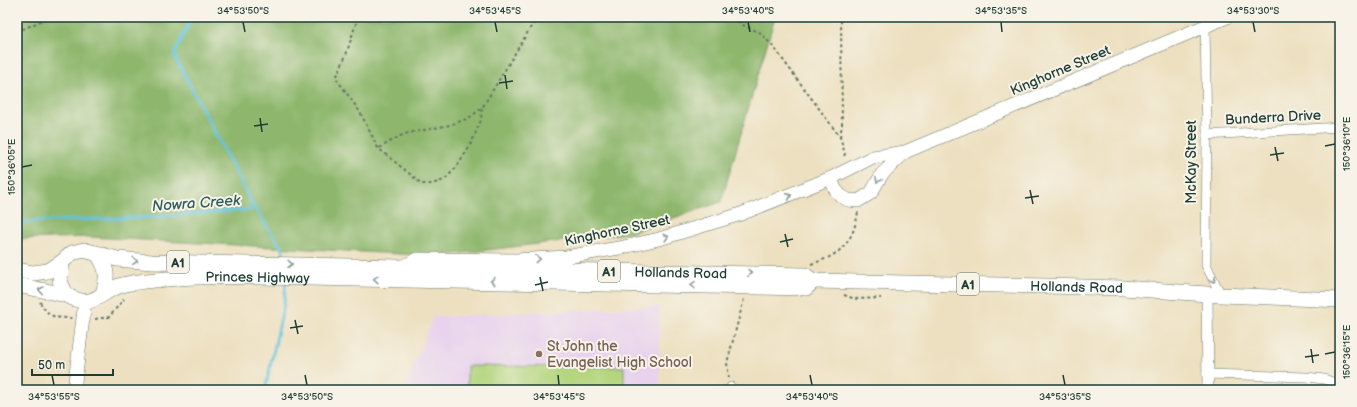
<svg xmlns="http://www.w3.org/2000/svg" width="1357" height="407" font-family="'Balsamiq Sans',sans-serif">
	<rect width="100%" height="100%" fill="#f7f3e8"/>
	<filter id="ink" filterUnits="userSpaceOnUse"><feTurbulence type="fractalNoise" baseFrequency=".025" numOctaves="2"/><feDisplacementMap in="SourceGraphic" scale="8" xChannelSelector="R" yChannelSelector="G"/><feConvolveMatrix kernelMatrix="1 2 1 2 8 2 1 2 1" color-interpolation-filters="sRGB"/></filter>
	<filter id="wash" filterUnits="userSpaceOnUse"><feTurbulence type="fractalNoise" baseFrequency=".012" numOctaves="4" result="noise"/><feDisplacementMap in="SourceGraphic" scale="16" xChannelSelector="R" yChannelSelector="G"/><feGaussianBlur stdDeviation="0.9" result="paint"/><feColorMatrix in="noise" values="0 0 0 0 0 0 0 0 0 0 0 0 0 0 0 0 0 1.4 0 .05"/><feComposite in="paint" operator="in"/></filter>
	<g filter="url(#wash)">
		<rect width="100%" height="100%" fill="#ede0c0"/>
		<polygon fill="#e8d2ee" points="659,306 660,390 404,390 433,317"/>
		<polygon fill="#b3d67e" stroke="#698a59" points="467,366 624,367 624,390 467,390"/>
		<polygon fill="#8eb76d" stroke="#567a50" points="17,17 775,17 721,202 629,233 437,256 89,237 17,239"/>
		<g fill="none" stroke-linecap="round" stroke-linejoin="round">
			<g stroke="#61c3df" stroke-width="3">
				<polyline points="255,209 283,250 284,261"/>
				<polyline points="17,222 156,217 255,209 174,55 192,17"/>
				<polyline points="265,390 284,304 286,282"/>
			</g>
		</g>
	</g>
	<g filter="url(#ink)">
		<g fill="none" stroke-linecap="round" stroke-linejoin="round">
			<defs>
				<g id="minor">
					<polyline points="1205,26 1207,135 1206,265 1221,295"/>
					<polyline points="1207,135 1340,127"/>
					<polyline points="1207,374 1306,377 1324,379 1340,385"/>
					<polyline points="731,387 733,390"/>
				</g>
				<polyline id="tertiary" points="1207,294 1208,390"/>
				<g id="secondary">
					<polyline points="831,178 835,189 841,196 848,200 858,201 871,193 882,174 905,152"/>
					<polyline points="403,267 417,259 516,260 566,257 619,248 659,239 741,214 831,178 873,157 905,152 1227,17"/>
					<polyline points="74,390 85,302"/>
				</g>
				<g id="trunk">
					<path d="M97 253C108 269 108 276 103 294"/>
					<polyline points="62,262 60,281 66,295"/>
					<path id="s1" d="M17 270 33 273 48 271 62 262 72 253 84 250 117 259 152 262 805 275 813 281 1046 286 1123 288 1221 295 1340 300"/>
					<path id="s2" d="M17 285 66 295C96 311 97 292 122 285 133 282 145 281 156 280 191 276 225 276 260 277L806 288 813 281"/>
				</g>
			</defs>
			<use href="#minor" stroke="#677665" stroke-width="10"/>
			<use href="#tertiary" stroke="#677665" stroke-width="12"/>
			<use href="#secondary" stroke="#677665" stroke-width="14"/>
			<use href="#trunk" stroke="#677665" stroke-width="16"/>
			<g stroke="#677665" stroke-width="2" stroke-dasharray="3 3" stroke-linecap="butt">
				<polyline points="358,17 346,55 336,78 360,112 378,148 422,184 432,184 444,180 456,168 470,146 481,120 482,108"/>
				<polyline points="733,17 743,25 761,33 775,49 840,137 845,154 843,158"/>
				<polyline points="17,32 49,17"/>
				<polyline points="840,137 842,125 841,17"/>
				<polyline points="379,148 404,134 450,125 469,118 482,108 537,17"/>
				<path d="M811 264C841 255 853 243 858 212"/>
				<polyline points="844,295 855,299 881,298"/>
				<path d="M40 302C49 318 55 318 73 318"/>
				<polyline points="95,319 109,317 124,299"/>
				<polyline points="729,378 727,363 744,299"/>
			</g>
			<use href="#minor" stroke="#fff" stroke-width="9"/>
			<use href="#tertiary" stroke="#fff" stroke-width="11"/>
			<use href="#secondary" stroke="#fff" stroke-width="13"/>
			<use href="#trunk" stroke="#fff" stroke-width="15"/>
		</g>
		<defs><path id="oneway-chevron" d="M-2-3.5L2.5 0L-2 3.5" fill="none" stroke-width="1.6" stroke-linecap="round" stroke-linejoin="round"/></defs>
		<g stroke="#8f9e9a">
			<use href="#oneway-chevron" transform="translate(878 180) rotate(119)"/>
			<use href="#oneway-chevron" transform="translate(789 196) rotate(-23)"/>
			<use href="#oneway-chevron" transform="translate(666 237) rotate(-17)"/>
			<use href="#oneway-chevron" transform="translate(538 259) rotate(-3)"/>
			<use href="#oneway-chevron" transform="translate(135 261) rotate(5)"/>
			<use href="#oneway-chevron" transform="translate(290 264) rotate(1)"/>
			<use href="#oneway-chevron" transform="translate(750 273) rotate(1)"/>
			<use href="#oneway-chevron" transform="translate(376 279) rotate(-179)"/>
			<use href="#oneway-chevron" transform="translate(1213 280) rotate(64)"/>
			<use href="#oneway-chevron" transform="translate(493 281) rotate(-179)"/>
			<use href="#oneway-chevron" transform="translate(693 285) rotate(-179)"/>
			<use href="#oneway-chevron" transform="translate(41 290) rotate(-168)"/>
		</g>
	</g>
	<path fill="none" stroke="#1f3d34" stroke-width="1.5" d="M243 22 245 32M495 22 497 32M748 22 750 32M1001 22 1002 32M1253 22 1255 32M505 75 507 89M499 83 513 81M260 118 262 132M254 126 268 124M1325 146 1335 144M1275 147 1278 161M1270 155 1284 153M22 167 32 165M1030 190 1033 204M1025 198 1039 196M785 234 788 247M780 242 793 239M540 277 543 291M535 285 548 282M295 320 298 334M290 328 303 326M1311 349 1313 363M1325 354 1335 352M1305 357 1319 355M52 375 54 385M305 375 307 385M558 375 559 385M810 375 812 385M1063 375 1065 385"/>
	<circle fill="#8d6e63" stroke="#f7f3e8" stroke-width="1.5" cx="539" cy="354" r="4"/>
	<g text-anchor="middle" stroke-width="4" stroke-linejoin="round" paint-order="stroke">
		<g fill="#f7f3e8" stroke="#60746a" stroke-width="1">
			<rect x="167" y="251" width="22" height="22" rx="3"/>
			<rect x="598" y="260" width="22" height="22" rx="3"/>
			<rect x="957" y="273" width="22" height="22" rx="3"/>
		</g>
		<g font-size="13" font-weight="bold" fill="#1f3d34">
			<text x="178" y="267">A1</text>
			<text x="609" y="276">A1</text>
			<text x="968" y="289">A1</text>
		</g>
		<g font-size="14" fill="#1f3d34" stroke="#f7f3e8">
			<text transform="translate(1060 70) rotate(-23)" y="5">Kinghorne Street</text>
			<text transform="translate(1273 117) rotate(-3)" y="5">Bunderra Drive</text>
			<text transform="translate(1191 162) rotate(-90)" y="5">McKay Street</text>
			<text transform="translate(617 230) rotate(-12)" y="5">Kinghorne Street</text>
			<text dy="5" stroke="none"><textPath href="#s1" startOffset="672">Hollands Road</textPath></text>
			<text dy="5" stroke="none"><textPath href="#s2" startOffset="247">Princes Highway</textPath></text>
			<text dy="5" stroke="none"><textPath href="#s1" startOffset="1070">Hollands Road</textPath></text>
		</g>
		<g font-size="14" fill="#785e54" stroke="#f7f3e8" text-anchor="start">
			<text x="547" y="351">St John the<tspan x="547" dy="16">Evangelist High School</tspan></text>
		</g>
		<g font-size="15" font-style="italic" fill="#305e5f" stroke="#f7f3e8">
			<text transform="translate(196 203) rotate(-4)" y="5">Nowra Creek</text>
		</g>
	</g>
	<rect width="1357" height="407" fill="none" stroke="#f7f3e8" stroke-width="44"/>
	<path d="M32 369v6h81v-6" fill="none" stroke="#1f3d34" stroke-width="2"/>
	<text x="38" y="369" font-size="12" fill="#1f3d34" stroke="#f7f3e8" stroke-width="3" paint-order="stroke">50 m</text>
	<rect x="22" y="22" width="1313" height="363" fill="none" stroke="#1f3d34" stroke-width="1.5"/>
	<g font-size="10" text-anchor="middle" fill="#1f3d34">
		<text x="243" y="14">34°53'50"S</text>
		<text x="495" y="14">34°53'45"S</text>
		<text x="748" y="14">34°53'40"S</text>
		<text x="1001" y="14">34°53'35"S</text>
		<text x="1253" y="14">34°53'30"S</text>
		<text transform="translate(1346 144) rotate(-90)" y="4">150°36'10"E</text>
		<text transform="translate(11 167) rotate(-90)" y="4">150°36'05"E</text>
		<text transform="translate(1346 352) rotate(-90)" y="4">150°36'15"E</text>
		<text x="54" y="400">34°53'55"S</text>
		<text x="307" y="400">34°53'50"S</text>
		<text x="559" y="400">34°53'45"S</text>
		<text x="812" y="400">34°53'40"S</text>
		<text x="1065" y="400">34°53'35"S</text>
	</g>
</svg>
